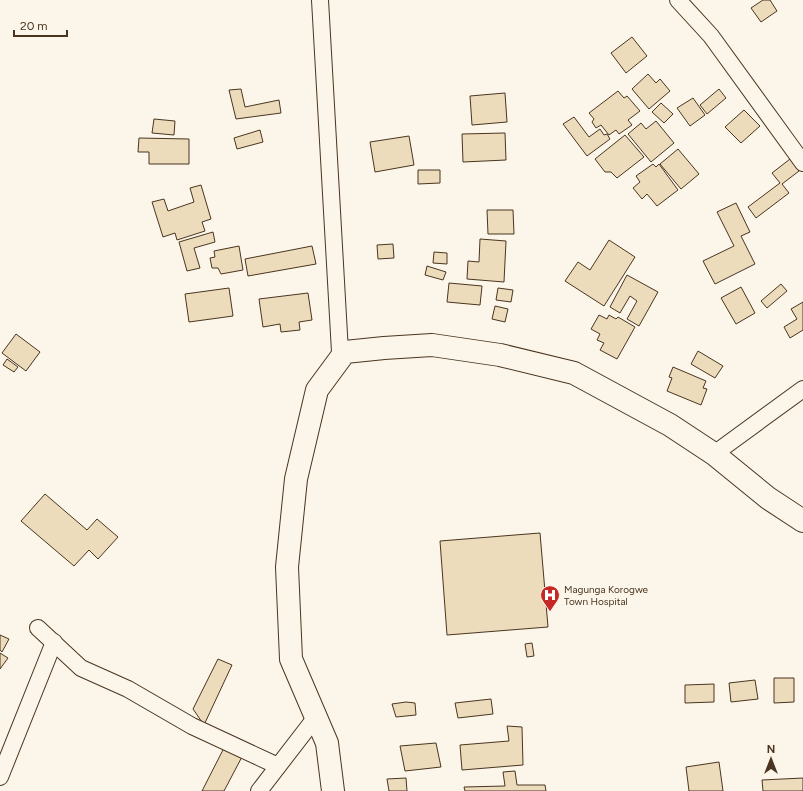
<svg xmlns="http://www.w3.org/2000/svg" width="803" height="791" font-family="Figtree,sans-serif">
	<rect width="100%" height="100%" fill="#fbf6e9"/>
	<g fill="#ecdcbc" stroke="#4a3520">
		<polygon points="763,0 770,0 777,11 761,22 751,8"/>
		<polygon points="632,37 647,56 626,73 611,53"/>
		<polygon points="648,74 656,83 660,79 670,91 649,109 632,89"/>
		<polygon points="241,89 245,107 279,100 281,113 236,119 229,90"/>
		<polygon points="719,89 726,98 707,114 700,105"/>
		<polygon points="618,91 624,98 627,96 640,111 628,120 632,125 619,134 616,130 609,135 601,125 596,128 592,122 594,119 589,113"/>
		<polygon points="505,93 507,122 472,125 470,96"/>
		<polygon points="693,98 705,115 690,126 677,108"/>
		<polygon points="661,103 673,114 664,123 652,112"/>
		<polygon points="744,110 760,126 741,143 725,127"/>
		<polygon points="574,117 589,137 600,129 604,135 607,134 610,139 587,156 563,124"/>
		<polygon points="154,119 175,121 174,135 152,133"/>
		<polygon points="656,121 674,143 651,162 628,134 641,123 646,129"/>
		<polygon points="260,130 263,142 237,149 234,138"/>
		<polygon points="505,133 506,160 463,162 462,134"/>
		<polygon points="625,135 644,157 617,178 611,172 605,172 595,159"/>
		<polygon points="409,136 414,165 375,172 370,142"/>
		<polygon points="139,138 189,139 189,164 149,164 149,152 138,152"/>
		<polygon points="678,149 699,174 681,189 660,164"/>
		<polygon points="790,159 799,171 782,184 789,193 756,218 748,207 780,183 772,173"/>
		<polygon points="653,164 656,167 659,164 678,190 657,206 647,194 642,199 633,188 640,182 636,176"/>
		<polygon points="418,170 440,170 440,183 418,184"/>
		<polygon points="201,185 211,219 202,222 205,231 177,240 175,233 163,237 152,202 164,199 168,211 194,202 190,188"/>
		<polygon points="736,203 750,232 741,236 755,264 715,284 703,261 734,246 717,212"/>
		<polygon points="487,210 513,210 514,234 488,234"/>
		<polygon points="213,232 215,242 194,248 200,268 187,271 179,242"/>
		<polygon points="480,239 506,241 504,282 467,279 468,261 479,262"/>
		<polygon points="609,240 635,257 604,306 565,281 578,262 590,270"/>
		<polygon points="393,244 394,258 378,259 377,245"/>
		<polygon points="239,246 243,270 221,274 218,268 212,268 210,258 215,257 214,251"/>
		<polygon points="312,246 316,264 248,276 245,259"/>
		<polygon points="434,252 447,253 447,264 433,263"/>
		<polygon points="427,266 446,272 443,280 425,275"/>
		<polygon points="627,275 658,292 639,326 627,319 637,301 630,296 620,313 610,307"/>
		<polygon points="449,283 482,286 480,305 447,302"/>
		<polygon points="781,284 787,291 767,308 761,301"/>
		<polygon points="741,287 755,313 736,324 721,298"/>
		<polygon points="229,288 233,316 189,322 185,294"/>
		<polygon points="498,288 513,290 511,302 496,300"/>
		<polygon points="308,293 312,320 299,322 300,330 281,332 280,324 263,327 259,299"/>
		<polygon points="803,302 803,330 790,338 784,327 797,319 791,309"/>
		<polygon points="495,306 508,309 505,322 492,319"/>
		<polygon points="599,315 607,319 609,315 616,319 618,317 635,327 617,359 600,350 604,343 597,340 600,334 591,329"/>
		<polygon points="16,334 40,352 26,371 2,353"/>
		<polygon points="698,351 723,366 715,378 691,364"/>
		<polygon points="7,359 18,367 14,372 3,365"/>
		<polygon points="673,367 706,381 703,388 707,389 701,405 667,391 672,378 669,377"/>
		<polygon points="45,494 87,530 97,519 118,537 98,559 89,550 74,566 21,521"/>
		<polygon points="540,533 548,627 447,635 440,541"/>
		<polygon points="0,635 9,639 2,652 0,650"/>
		<polygon points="532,643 534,656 527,657 525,644"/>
		<polygon points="0,653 8,658 0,669"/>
		<polygon points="218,659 232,665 204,725 193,709"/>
		<polygon points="774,678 794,678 794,702 774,703"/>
		<polygon points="755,680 758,699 731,702 729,683"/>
		<polygon points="714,684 714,702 685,703 685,685"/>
		<polygon points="491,699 493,714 458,718 455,703"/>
		<polygon points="406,702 415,703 416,715 396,717 392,704"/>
		<polygon points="507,726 522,727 523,765 462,770 460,745 509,741"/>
		<polygon points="436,743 441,767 405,771 400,746"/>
		<polygon points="226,744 244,753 224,791 202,791"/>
		<polygon points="719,762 723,791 689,791 686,767"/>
		<polygon points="515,771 517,785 545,785 546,791 465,791 464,787 505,786 503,772"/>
		<polygon points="406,778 407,791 389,791 387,779"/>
		<polygon points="803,778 803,791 763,791 762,780"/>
	</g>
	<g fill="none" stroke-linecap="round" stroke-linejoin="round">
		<defs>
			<g id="street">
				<polyline points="320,0 340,352 345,352"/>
				<polyline points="678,0 711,36 803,163"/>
				<polyline points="714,454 803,389"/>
				<polyline points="38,628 81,668 128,689 192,726 278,766"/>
				<polyline points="0,777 54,642"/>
				<polyline points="259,791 316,717"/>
			</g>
			<polyline id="secondary" points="333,791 327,743 291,659 287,567 296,479 317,390 345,352 384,348 432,345 500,355 574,373 670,425 714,454 768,498 803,521"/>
		</defs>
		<use href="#street" stroke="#4a3520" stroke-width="18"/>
		<use href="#secondary" stroke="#4a3520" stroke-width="24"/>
		<use href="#street" stroke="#fbf6e9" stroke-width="16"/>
		<use href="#secondary" stroke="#fbf6e9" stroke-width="22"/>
	</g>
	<defs>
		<symbol id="hospital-pin" viewBox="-11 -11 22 30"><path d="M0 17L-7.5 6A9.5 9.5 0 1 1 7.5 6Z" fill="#c62828" stroke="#fbf6e9"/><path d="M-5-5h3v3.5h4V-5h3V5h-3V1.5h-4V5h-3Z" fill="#fff"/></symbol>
	</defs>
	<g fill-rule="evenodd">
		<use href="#hospital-pin" x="539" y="584" width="22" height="30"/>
	</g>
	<g text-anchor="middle" stroke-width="3" stroke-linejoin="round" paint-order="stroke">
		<g font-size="10" fill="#4a3520" stroke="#fbf6e9" text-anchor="start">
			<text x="564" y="593">Magunga Korogwe<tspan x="564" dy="12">Town Hospital</tspan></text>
		</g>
	</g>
	<g transform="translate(771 759)" stroke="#fbf6e9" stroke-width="3" paint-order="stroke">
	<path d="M0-3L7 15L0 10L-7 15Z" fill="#4a3520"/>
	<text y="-6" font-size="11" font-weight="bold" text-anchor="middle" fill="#4a3520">N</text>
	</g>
	<path d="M14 30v6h53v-6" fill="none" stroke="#4a3520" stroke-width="2"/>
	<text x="20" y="30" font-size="12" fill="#4a3520" stroke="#fbf6e9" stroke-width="3" paint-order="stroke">20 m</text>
</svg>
